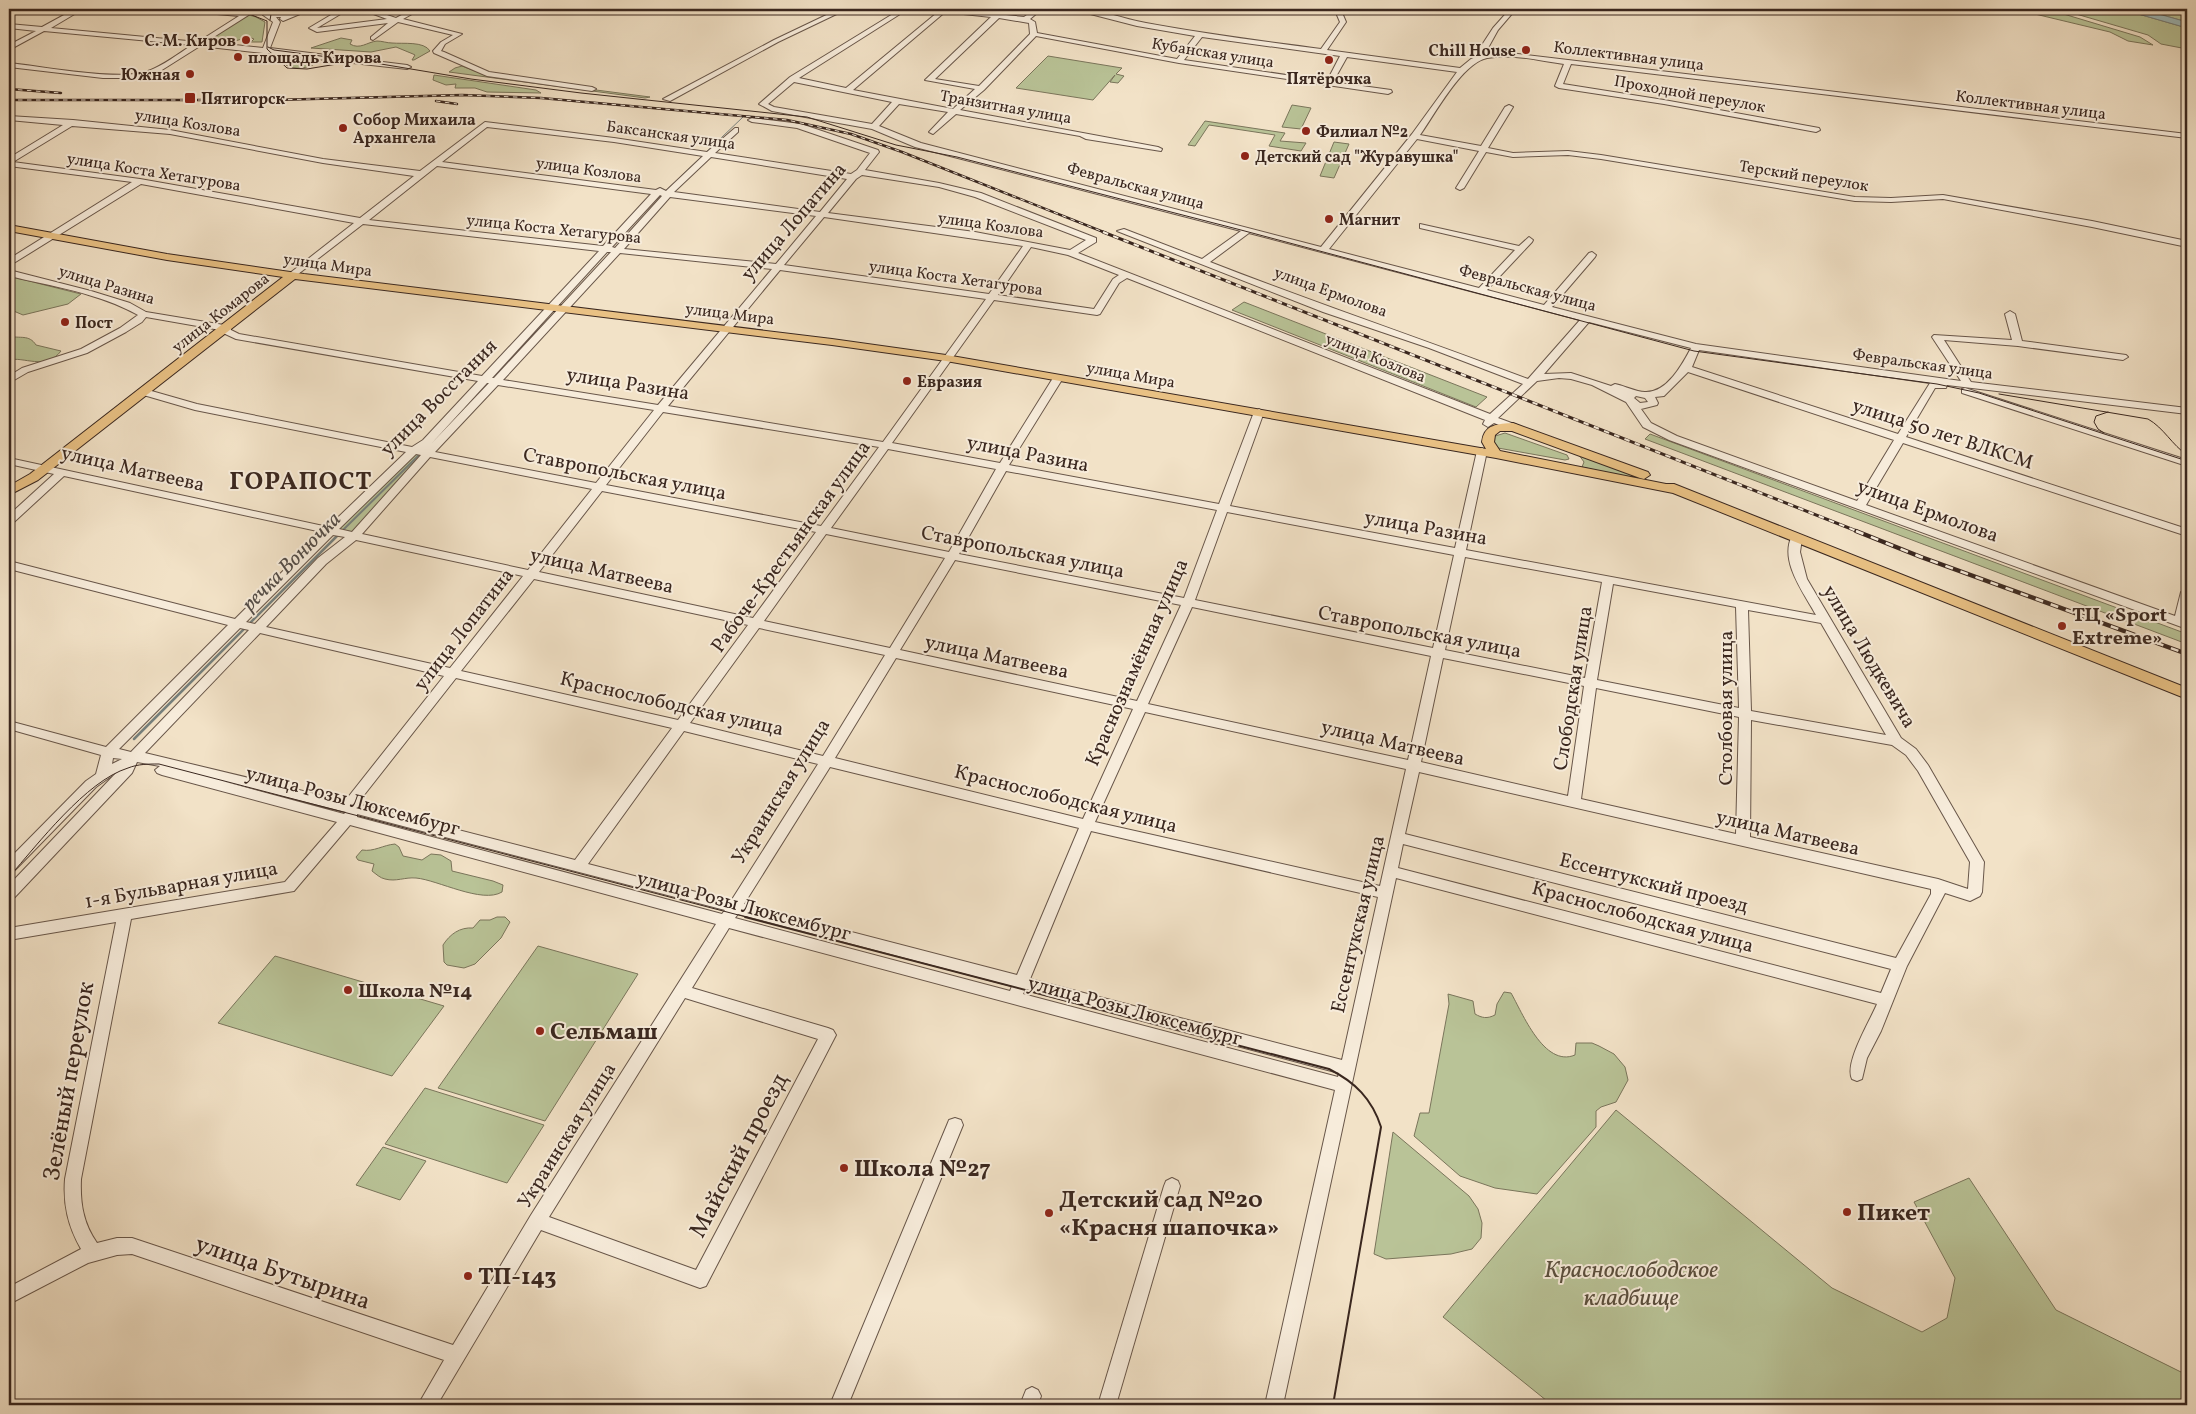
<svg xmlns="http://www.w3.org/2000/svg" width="2196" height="1414" font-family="Vollkorn,serif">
	<rect width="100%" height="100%" fill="#f2e2c7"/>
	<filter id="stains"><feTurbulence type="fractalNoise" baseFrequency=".004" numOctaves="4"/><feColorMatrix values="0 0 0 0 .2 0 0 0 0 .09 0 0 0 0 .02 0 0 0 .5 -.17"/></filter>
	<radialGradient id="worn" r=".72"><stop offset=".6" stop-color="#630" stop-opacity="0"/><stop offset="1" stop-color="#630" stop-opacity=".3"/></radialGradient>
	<g fill="#b9c397" stroke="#7a755b">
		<polygon points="2014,9 2047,9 2140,37 2153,45 2128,41 2110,32"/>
		<polygon points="2059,9 2121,9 2187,28 2187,49 2161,44 2148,35"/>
		<polygon points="2141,9 2177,9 2187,11 2187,22"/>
		<polygon points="249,15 256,17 265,22 262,42 251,42 254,39 249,37 235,41 208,39"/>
		<path d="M341 38 352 40 350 44C360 50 367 42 377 41 382 41 387 43 392 43 403 44 424 41 430 51L414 60H412L415 55 413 54 396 47 371 52 311 48Z"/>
		<polygon points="1048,56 1122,68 1116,74 1124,76 1118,83 1110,82 1115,75 1093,100 1016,88"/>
		<path d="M299 57 319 59V61C311 68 295 71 286 65L287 61Z"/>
		<polygon points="462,66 483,74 519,80 650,97 645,98 449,72 455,68"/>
		<polygon points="434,75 536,90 541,93 487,92 475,88 455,88 456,84 446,85 433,80"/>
		<polygon points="1292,105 1311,108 1301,129 1282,127"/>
		<polygon points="1205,121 1285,133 1280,141 1306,143 1301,151 1269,146 1275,135 1209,125 1195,146 1188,145"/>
		<polygon points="1334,142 1349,144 1334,178 1320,176"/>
		<polygon points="9,276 81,294 68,304 23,315 9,309"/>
		<polygon points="1244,302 1487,397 1476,407 1232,310"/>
		<path d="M9 336C20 339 29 334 36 345L61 351C46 371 23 356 9 360Z"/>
		<polygon points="1505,433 1567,455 1569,459 1565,460 1498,448 1494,446 1492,437"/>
		<polygon points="1650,434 2187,634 2187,644 1645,439"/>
		<polygon points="415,454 423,455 353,532 336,529"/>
		<polygon points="1579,455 1656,484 1582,467 1584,462"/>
		<path d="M395 844 399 847 403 856 422 860 431 854 441 855 451 861 452 871 493 881 503 885 502 892C482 904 438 880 416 878 405 877 396 882 385 879 380 878 376 874 372 871L374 864 358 860 356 857 362 850C374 852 383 845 395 844Z"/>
		<path d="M497 917H505L510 922 501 938 475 964 464 968 447 965 444 962 443 945C450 934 460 927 473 928L480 920H490Z"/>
		<polygon points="538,946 638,974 545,1121 438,1088"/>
		<polygon points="275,956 444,1006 392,1076 218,1023"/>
		<path d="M1504 992 1511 993C1522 1012 1544 1068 1575 1055L1576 1043H1592L1599 1046 1614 1054 1625 1067 1628 1080 1616 1102 1601 1107 1596 1111V1127L1537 1194 1495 1188 1460 1176 1414 1136 1420 1113H1429L1449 1004 1448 994 1473 1001 1475 1014C1482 1018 1487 1019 1495 1015L1497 1004Z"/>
		<polygon points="425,1088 544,1125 507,1183 385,1144"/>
		<polygon points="1616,1110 1832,1288 1922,1332 1947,1318 1955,1278 1914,1202 1969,1178 2056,1310 2187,1375 2187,1405 1552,1405 1443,1317"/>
		<polygon points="1393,1132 1469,1196 1478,1209 1482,1223 1481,1238 1472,1249 1451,1254 1386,1259 1374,1254"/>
		<polygon points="383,1147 426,1161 400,1200 356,1185"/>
	</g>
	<polygon fill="#9ebcbe" stroke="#76807e" points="2121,9 2141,9 2187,22 2187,28"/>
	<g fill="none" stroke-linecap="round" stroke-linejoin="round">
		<polyline stroke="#76807e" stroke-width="1" points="653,203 743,117"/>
		<g stroke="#76807e" stroke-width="2">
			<polyline points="445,429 509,359"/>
			<polyline points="342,531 420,454"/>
		</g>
		<polyline stroke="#76807e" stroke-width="2.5" points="134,739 338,535"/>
		<defs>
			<g id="minor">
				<path d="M75 9H83L51 28 198 42 239 16 184 11 181 9 245 13 251 9H258L206 42 263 48 273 22 263 15V13L290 14 304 9H312L283 21 280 19 281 17H276L280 22 270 48 407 65 411 67 407 69 200 46 154 75 139 78H103L9 67V63C40 66 122 82 148 71 163 66 178 54 192 45L44 31 9 50V45L36 31 9 28V24L42 27Z"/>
				<polygon points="341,9 349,9 317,28 387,19 360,9 369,9 396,18 413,9 421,9 403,19 462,34 445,44 441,51 444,52 489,72 592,87 596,89 592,91 487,76 434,53 433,51 441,42 453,35 398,22 373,40 371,39 371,37 388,23 317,32 309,28"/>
				<polygon points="839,9 847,9 778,42 670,101 663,99 774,40"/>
				<path d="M901 9H908L799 78 846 88 938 12 929 9H949L1024 17 1035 9H1042L1030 19 1035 22 1037 33 1177 59 1195 36 1137 26 1071 9C1095 7 1122 19 1146 23 1204 34 1262 41 1321 49L1340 22 1337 15 1342 9H1348L1343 15 1346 22 1327 50 1460 68 1471 59 1483 54 1480 48 1493 28 1510 9H1516L1498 30 1488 48 1490 53H1510L2187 134V138L1571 64 1563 84 1664 100 1819 128 1820 130 1816 132 1664 104 1559 88 1555 86 1564 64C1540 61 1511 53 1487 58 1462 63 1435 114 1420 135L1481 146 1505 107 1509 105 1513 107 1488 148 1513 153 1568 151 1601 155 1855 197 1891 198 1943 195 2092 221 2187 241V247L2092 227 1943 199 1891 202 1855 201 1601 159 1568 155 1513 157 1486 152 1464 188 1460 190 1456 188 1479 151 1417 139 1329 249 1479 288 1515 250 1420 228V224L1519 246 1529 237 1533 240 1532 242 1487 290 1544 305 1589 253 1592 252 1596 255 1595 257 1552 307 1696 344 1961 381 1932 337 1934 335 2012 340 2005 314 2010 311 2015 314 2022 341 2126 355 2128 357 2123 360 2018 346 1944 340 1971 382 2187 408V414L1947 385 1946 388H1935L1906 437 2187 529V536L1903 443 1866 505 2175 616 2181 592 2187 588 2185 620 2187 621V629L1669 440 1643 427 1626 402 1592 385 1571 379 1559 378 1537 381 1498 418 1517 425V429H1509L1494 423 1488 427 1483 424 1485 420 1127 278 1119 283 1100 314 1097 315 994 300 892 443 1000 463 1053 378 1058 375 1063 378 1009 465 1219 504 1254 412 1259 409 1264 412 1230 506 1455 548 1477 451 1482 448 1487 451 1466 550 1816 615C1804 593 1779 561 1792 536H1800L1802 538 1800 552 1807 579 1901 738 1916 749 1928 765 1984 862 1982 892 1980 896 1970 901 1945 893 1907 966 1881 1031 1867 1058 1862 1079 1857 1081 1852 1079C1844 1063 1870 1021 1877 1004L1396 878 1283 1405H1265L1335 1090 729 928 692 988 828 1028 833 1030 836 1035 706 1286 700 1288 541 1230 437 1405H418L444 1360 132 1254 117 1255 88 1263 9 1304V1287L81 1249C68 1226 63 1205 65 1179L116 922 9 940V928L285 882 337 822 162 775 157 773 155 770 160 766 137 762 132 773 14 898 9 899V885L117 772 96 787 14 871 9 872V859L86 781 96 774 101 755 9 729V721L106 747 228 625 9 569V561L235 619 322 532 64 476 13 523 9 524V515L54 474 9 464V458L328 527 406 452 195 410 140 394V390H148L197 404 412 447 423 440 478 381 236 339 221 332 220 330 146 317 142 322 126 332 87 353 28 372 9 383V376L22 368 81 349 120 328 138 315C99 293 51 286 9 276V270L91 291 130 303 146 312 230 326 231 330 239 334 482 376 599 251 363 224 293 278 290 277V273L354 223 141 184 9 266V259L132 182 9 166V158L63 125 9 120V116L73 120 170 130 323 159 420 171 485 122 614 138 707 152 735 128H738V132L715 153 851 174 857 170 870 153 797 128 752 122 748 120 752 118 801 124 878 150 879 152 865 170 939 183 981 193 1096 238V242L1078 253 1490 414 1523 384 1429 348 1323 312 1117 231 1124 229 1202 259 1241 231 915 147 872 129 772 111 759 104 790 77ZM945 12 991 17 925 80 975 89 953 109 853 90ZM999 18 1029 23 1030 34 979 86 935 79ZM1036 36 1179 63 1388 94 1392 92 1391 90 1333 82 1347 57 1457 72 1412 134 1321 247 921 143 879 126 899 104 948 112 929 132 933 134 956 114 1080 136 1086 139 1161 151 1162 149 1158 147 960 110 984 90ZM1202 37 1340 56 1327 81 1184 60ZM794 82 892 102 872 124 774 107 768 104ZM72 126 170 134 323 163 414 176 360 218 140 179 13 162ZM487 127 614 142 703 156 666 191 660 188 656 190 442 162ZM711 157 847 179 820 212 674 192ZM437 166 651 194 603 246 369 220ZM862 175 939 187 975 197 1086 240 1070 250 975 232 828 213 856 179ZM660 195 662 196 615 248 612 247ZM670 197 816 216 776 264 624 249ZM824 217 1023 246 989 294 784 265ZM1249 233 1580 320 1528 379C1422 339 1315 303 1210 262ZM1031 247 1068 255 1119 275 1113 279 1094 309 998 295ZM607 252H611L494 378H492ZM620 253 772 269 658 405 503 380ZM780 270 986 299 883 442 668 406ZM1589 322 1691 348C1682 365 1667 393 1645 392 1636 392 1625 386 1615 384L1611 386 1571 373 1544 374ZM1699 350 1930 383 1898 434 1692 367ZM1688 372 1894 440 1857 501 1677 436 1651 423 1641 409 1657 405 1658 403 1655 397 1664 396ZM487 383H489L431 444ZM498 385 654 410 596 483 435 452ZM1636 396 1645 398 1648 402 1640 403 1634 398ZM663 412 879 447 821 526 606 485ZM888 449 996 469 949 552 831 528ZM416 454 421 455 352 532 339 529ZM430 457 592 489 528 570 362 534ZM1006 471 1217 510 1184 598 959 554ZM602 491 816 532 753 618 539 572ZM1227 512 1454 555 1433 648 1195 600ZM826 534 945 558 890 648 764 621ZM333 535 345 537 318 558 255 624 246 622ZM356 540 523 576 450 668 266 627 326 564ZM1465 557 1602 582 1585 678 1445 650ZM955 560 1181 605 1137 701 900 650ZM534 579 748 625 678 720 461 671ZM1613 584 1736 607 1739 708 1597 680ZM1192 607 1431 656 1408 760 1148 704ZM1748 610 1821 623 1886 735 1751 711ZM240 628 249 630 131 752 119 749ZM759 628 885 655 823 756 690 723ZM260 633 444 676 345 801 145 753ZM896 658 1133 709 1083 819 835 758ZM1443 658 1584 686 1568 796 1421 762ZM456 678 672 728 575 860 357 804ZM1596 688 1739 717 1736 834 1581 799ZM1145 712 1406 769 1380 886 1095 822ZM1751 720 1892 745 1906 755 1918 771 1970 862 1968 889 1938 879 1750 837ZM684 731 818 764 731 901 588 864ZM113 758 122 759 112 764ZM830 767 1079 828 1017 975 744 904ZM1419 772 1931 889V894L1896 958 1405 834ZM222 781 346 812 344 814ZM357 814 725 910 722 914 357 817ZM350 825 716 924 531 1215 453 1345 132 1238H117L97 1243C83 1223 80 1203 81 1179L131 919 294 891ZM1091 831 1378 897 1342 1060 1030 979ZM1403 844 1891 969 1881 993 1398 868ZM738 914 1012 986 1010 991 735 918ZM1025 990 1339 1073 1338 1077 1023 994ZM685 998 818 1039 696 1270 549 1217Z"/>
				<polygon points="2181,9 2187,9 2187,11 2182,10"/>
				<polygon points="1965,388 2187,460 2187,466 1962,393 1962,389"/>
				<polygon points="955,1118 961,1120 963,1125 848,1405 830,1405 947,1125 949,1120"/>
				<polygon points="1172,1178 1178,1181 1180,1186 1116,1405 1098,1405 1164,1186 1166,1181"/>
				<polygon points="1032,1387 1038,1390 1041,1396 1038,1405 1020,1405 1026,1390"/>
			</g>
			<path id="major" d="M9 225 167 254 304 274 832 339 946 355 1486 449 1482 442C1484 424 1498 424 1513 423L1648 472 1650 475 1644 479 1640 478 1512 431H1500L1495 435 1494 442 1500 451 1666 484H1674L2187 688V699L1673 493 1496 458 946 361 832 345 295 279 38 480 9 495V486L30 474 283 277 167 260 9 231Z"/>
		</defs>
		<use href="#minor" stroke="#685649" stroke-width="2"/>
		<use href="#major" stroke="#3a271f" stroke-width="2"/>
		<use href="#minor" fill="#f7ecdb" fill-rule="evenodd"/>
		<use href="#major" fill="#e9c184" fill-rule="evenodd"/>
		<g stroke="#3a271f" stroke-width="1">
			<polyline points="200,9 244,12 267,21 267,49 287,68 307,69 349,62 375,63 471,79 581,93 807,117 896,145 957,157 1241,230 1694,351 1937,384 1979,393 2187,461"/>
			<polyline points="270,20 272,9"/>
			<polyline points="268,47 274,50 344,59"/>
			<path d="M1999 394 2148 419C2164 428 2172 445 2187 455"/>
			<polyline points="2104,433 2098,429 2094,422 2096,416 2108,412"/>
			<path d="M9 877C38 844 86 781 128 768 138 764 148 764 159 764L750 918"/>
		</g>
		<path stroke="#3a271f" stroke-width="2" d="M745 917 1329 1069C1355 1082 1372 1099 1381 1127L1333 1405"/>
		<defs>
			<g id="rail-far2">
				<polyline points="9,89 61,93"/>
				<polyline points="9,100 274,100 462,95 541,98 787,120 851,134 902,152 1106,233"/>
				<polyline points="436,101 457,104"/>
			</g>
			<polyline id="rail-far1" points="1103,232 1859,532"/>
			<polyline id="rail" points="1856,531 1921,557 2187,654"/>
		</defs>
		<use href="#rail-far2" stroke="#3a271f" stroke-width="2.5"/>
		<use href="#rail-far1" stroke="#3a271f" stroke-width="3"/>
		<use href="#rail" stroke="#3a271f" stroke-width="4.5"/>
		<use href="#rail-far2" stroke="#f7ecdb" stroke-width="1" stroke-dasharray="4.5" stroke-linecap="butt"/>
		<use href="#rail-far1" stroke="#f7ecdb" stroke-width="2" stroke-dasharray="5.5" stroke-linecap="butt"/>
		<use href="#rail" stroke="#f7ecdb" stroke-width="2.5" stroke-dasharray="8" stroke-linecap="butt"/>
	</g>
	<g fill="#8f2418" stroke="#f7ecdb" stroke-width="2">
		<circle cx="246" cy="40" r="5"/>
		<circle cx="1526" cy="50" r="5"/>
		<circle cx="238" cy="57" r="5"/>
		<circle cx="1329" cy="60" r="5"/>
		<circle cx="190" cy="74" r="5"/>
		<rect x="184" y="92" width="12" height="12" rx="2.5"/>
		<circle cx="343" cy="128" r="5"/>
		<circle cx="1306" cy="131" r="5"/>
		<circle cx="1245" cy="156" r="5"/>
		<circle cx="1329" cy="219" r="5"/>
		<circle cx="65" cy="322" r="5"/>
		<circle cx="907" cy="381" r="5"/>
		<circle cx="2062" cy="626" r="5"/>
		<circle cx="348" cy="990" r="5"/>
		<circle cx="540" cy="1031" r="5"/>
		<circle cx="844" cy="1168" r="5"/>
		<circle cx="1847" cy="1212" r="5"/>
		<circle cx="1049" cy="1213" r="5"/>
		<circle cx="468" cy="1276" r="5"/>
	</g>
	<g text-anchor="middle" stroke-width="4" stroke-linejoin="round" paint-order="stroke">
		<g font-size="16" font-weight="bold" fill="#3a271f" stroke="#f7ecdb" text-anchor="start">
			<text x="236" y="46" text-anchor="end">С. М. Киров</text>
			<text x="1516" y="56" text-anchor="end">Chill House</text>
			<text x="248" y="63">площадь Кирова</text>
			<text x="180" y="80" text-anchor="end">Южная</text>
			<text x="1329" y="84" text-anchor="middle">Пятёрочка</text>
			<text x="201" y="104">Пятигорск</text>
			<text x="353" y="125">Собор Михаила<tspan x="353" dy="18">Архангела</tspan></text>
			<text x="1316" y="137">Филиал №2</text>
			<text x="1255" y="162">Детский сад "Журавушка"</text>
			<text x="1339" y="225">Магнит</text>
			<text x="75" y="328">Пост</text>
			<text x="917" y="387">Евразия</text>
		</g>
		<g font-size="16" fill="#3a271f" stroke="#f7ecdb">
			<text transform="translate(1213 52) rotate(9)" y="6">Кубанская улица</text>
			<text transform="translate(1629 55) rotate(7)" y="6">Коллективная улица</text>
			<text transform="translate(1690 93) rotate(10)" y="6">Проходной переулок</text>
			<text transform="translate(2031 104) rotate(7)" y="6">Коллективная улица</text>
			<text transform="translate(1006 106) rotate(10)" y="6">Транзитная улица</text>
			<text transform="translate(188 122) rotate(9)" y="6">улица Козлова</text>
			<text transform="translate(671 134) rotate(8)" y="6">Баксанская улица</text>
			<text transform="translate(589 169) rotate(8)" y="6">улица Козлова</text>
			<text transform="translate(154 171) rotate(9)" y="6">улица Коста Хетагурова</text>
			<text transform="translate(1804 175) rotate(9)" y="6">Терский переулок</text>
			<text transform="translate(1136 185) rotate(15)" y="6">Февральская улица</text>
			<text transform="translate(991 224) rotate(8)" y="6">улица Козлова</text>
			<text transform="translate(554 228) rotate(6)" y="6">улица Коста Хетагурова</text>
			<text transform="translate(328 264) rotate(8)" y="6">улица Мира</text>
			<text transform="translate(956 277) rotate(8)" y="6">улица Коста Хетагурова</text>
			<text transform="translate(107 284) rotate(17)" y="6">улица Разина</text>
			<text transform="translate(1528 287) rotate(15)" y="6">Февральская улица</text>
			<text transform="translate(1331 291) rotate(20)" y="6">улица Ермолова</text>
			<text transform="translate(220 312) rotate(-38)" y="6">улица Комарова</text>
			<text transform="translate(730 313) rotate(7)" y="6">улица Мира</text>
			<text transform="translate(1376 357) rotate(22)" y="6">улица Козлова</text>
			<text transform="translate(1923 363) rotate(8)" y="6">Февральская улица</text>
			<text transform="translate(1131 374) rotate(10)" y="6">улица Мира</text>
		</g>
		<g font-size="20" fill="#3a271f" stroke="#f7ecdb">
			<text transform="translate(793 221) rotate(-49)" y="7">улица Лопатина</text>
			<text transform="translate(628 383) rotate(9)" y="7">улица Разина</text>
			<text transform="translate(438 397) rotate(-45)" y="7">улица Восстания</text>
			<text transform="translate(1943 433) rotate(18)" y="7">улица 50 лет ВЛКСМ</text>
			<text transform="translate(1028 453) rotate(11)" y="7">улица Разина</text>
			<text transform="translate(133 468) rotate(13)" y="7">улица Матвеева</text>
			<text transform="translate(625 473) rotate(11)" y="7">Ставропольская улица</text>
			<text transform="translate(1928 510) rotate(20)" y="7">улица Ермолова</text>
			<text transform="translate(1426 527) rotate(10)" y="7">улица Разина</text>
			<text transform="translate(790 546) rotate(-54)" y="7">Рабоче-Крестьянская улица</text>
			<text transform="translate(1023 551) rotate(11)" y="7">Ставропольская улица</text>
			<text transform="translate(602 570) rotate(13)" y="7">улица Матвеева</text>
			<text transform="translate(463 629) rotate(-52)" y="7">улица Лопатина</text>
			<text transform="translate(1420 631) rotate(11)" y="7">Ставропольская улица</text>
			<text transform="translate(997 656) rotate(12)" y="7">улица Матвеева</text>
			<text transform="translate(1870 656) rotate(59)" y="7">улица Людкевича</text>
			<text transform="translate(1136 662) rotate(-66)" y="7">Краснознамённая улица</text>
			<text transform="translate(1572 688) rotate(-81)" y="7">Слободская улица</text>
			<text transform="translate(672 703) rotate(13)" y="7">Краснослободская улица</text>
			<text transform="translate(1725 708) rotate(-90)" y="7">Столбовая улица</text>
			<text transform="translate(1393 742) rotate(13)" y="7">улица Матвеева</text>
			<text transform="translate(780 791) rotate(-58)" y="7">Украинская улица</text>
			<text transform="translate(1066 798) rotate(14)" y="7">Краснослободская улица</text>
			<text transform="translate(353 800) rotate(15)" y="7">улица Розы Люксембург</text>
			<text transform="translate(1788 832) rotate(13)" y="7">улица Матвеева</text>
			<text transform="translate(1654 882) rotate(14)" y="7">Ессентукский проезд</text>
			<text transform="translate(181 884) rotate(-10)" y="7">1-я Бульварная улица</text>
			<text transform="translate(744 905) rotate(15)" y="7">улица Розы Люксембург</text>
			<text transform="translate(1643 916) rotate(15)" y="7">Краснослободская улица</text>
			<text transform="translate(1357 924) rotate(-77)" y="7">Ессентукская улица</text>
			<text transform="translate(1135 1010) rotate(15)" y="7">улица Розы Люксембург</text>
			<text transform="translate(566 1135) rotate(-58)" y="7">Украинская улица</text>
		</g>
		<g font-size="20" font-weight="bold" fill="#3a271f" stroke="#f7ecdb" text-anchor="start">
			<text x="2072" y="621">ТЦ «Sport<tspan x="2072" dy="23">Extreme»</tspan></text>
			<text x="358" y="997">Школа №14</text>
		</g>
		<g font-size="21" font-style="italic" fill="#534c47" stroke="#f7ecdb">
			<text transform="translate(291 561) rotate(-45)" y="7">речка Вонючка</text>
		</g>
		<g font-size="24" font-weight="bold" fill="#3a271f" stroke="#f7ecdb" text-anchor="start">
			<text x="550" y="1039">Сельмаш</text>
			<text x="854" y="1176">Школа №27</text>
			<text x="1059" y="1207">Детский сад №20<tspan x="1059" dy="28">«Красня шапочка»</tspan></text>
			<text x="1857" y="1220">Пикет</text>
			<text x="478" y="1284">ТП-143</text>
		</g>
		<g font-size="24" fill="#3a271f" stroke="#f7ecdb">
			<text transform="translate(68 1081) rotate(-80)" y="8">Зелёный переулок</text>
			<text transform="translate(738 1155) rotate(-62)" y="8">Майский проезд</text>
			<text transform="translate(283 1272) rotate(19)" y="8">улица Бутырина</text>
		</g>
		<g font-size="24" font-style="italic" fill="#5a4e3d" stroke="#f7ecdb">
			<text x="1631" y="1277">Краснослободское<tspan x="1631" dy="28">кладбище</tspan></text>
		</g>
		<g font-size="25" font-weight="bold" letter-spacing="1" fill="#3a271f" stroke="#f7ecdb">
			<text x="301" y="489">ГОРАПОСТ</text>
		</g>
	</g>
	<rect width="2196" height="1414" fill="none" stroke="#f2e2c7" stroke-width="30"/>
	<rect x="10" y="10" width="2176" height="1394" fill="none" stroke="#3a271f" stroke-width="2.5"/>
	<rect x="15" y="15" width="2166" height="1384" fill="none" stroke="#3a271f"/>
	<rect width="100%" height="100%" filter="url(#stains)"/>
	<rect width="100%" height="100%" fill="url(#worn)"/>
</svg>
